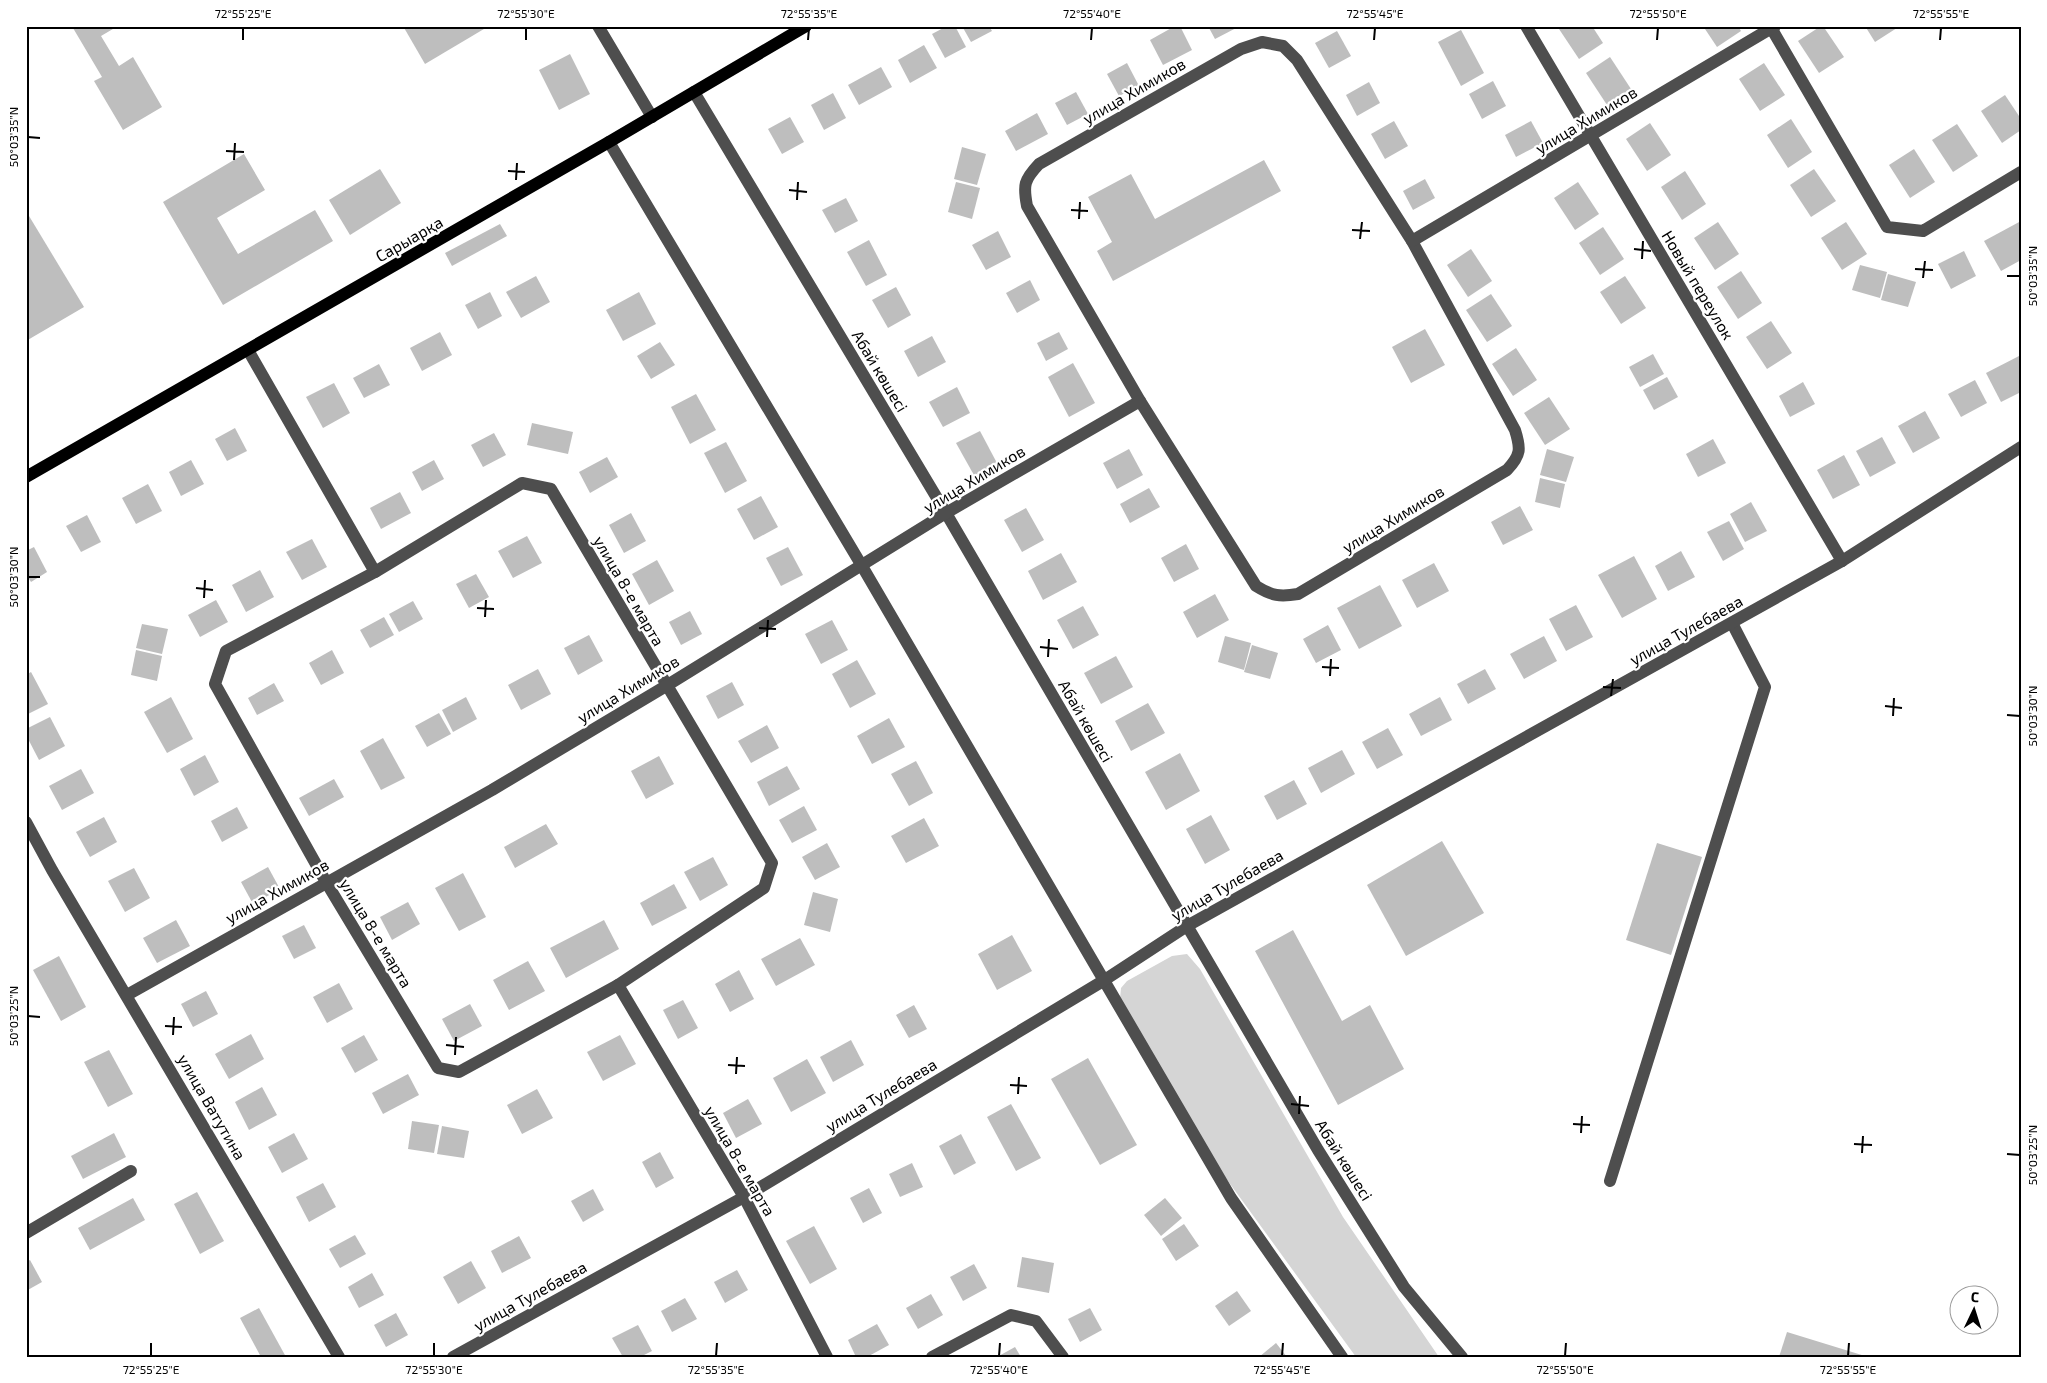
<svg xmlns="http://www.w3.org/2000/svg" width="2047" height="1383" font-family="'Exo 2',sans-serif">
	<rect width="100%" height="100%" fill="#fff"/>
	<polygon fill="#d5d5d5" points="1187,954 1200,969 1343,1217 1439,1357 1356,1357 1217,1166 1120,999 1121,988 1127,981 1172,956"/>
	<g fill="#bebebe">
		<polygon points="76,26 118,26 101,36 119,66 133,57 162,107 123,130 94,81 102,77 73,28"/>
		<polygon points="403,26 489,26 425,64"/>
		<polygon points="947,26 955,26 966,47 945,58 932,34"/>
		<polygon points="962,26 989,26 992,31 971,42"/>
		<polygon points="1175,26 1180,26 1192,50 1163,65 1150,40"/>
		<polygon points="1208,26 1240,26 1215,39"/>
		<polygon points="1557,26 1592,26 1603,43 1579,59"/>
		<polygon points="1703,26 1738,26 1741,31 1717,47"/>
		<polygon points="1821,26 1823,26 1844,57 1819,73 1798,41"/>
		<polygon points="1865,26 1900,26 1875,42"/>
		<polygon points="1461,30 1484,73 1461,86 1438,42"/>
		<polygon points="1337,31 1351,56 1329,68 1315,43"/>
		<polygon points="924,45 937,68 910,83 898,60"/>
		<polygon points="570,54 590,94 559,110 539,70"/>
		<polygon points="1610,57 1631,89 1607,105 1586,73"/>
		<polygon points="1127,63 1139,86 1119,96 1107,74"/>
		<polygon points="1764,63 1785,95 1760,111 1739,79"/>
		<polygon points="881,67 892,87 859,105 848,85"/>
		<polygon points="1493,81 1506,106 1482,119 1469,94"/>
		<polygon points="1369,82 1380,103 1357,116 1346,95"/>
		<polygon points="1076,92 1088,114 1067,125 1055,103"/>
		<polygon points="833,93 846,118 824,130 811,105"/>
		<polygon points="2005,95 2021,119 2021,130 2002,143 1981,111"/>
		<polygon points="1037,113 1048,134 1016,151 1005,131"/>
		<polygon points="790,117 804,142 782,154 768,129"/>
		<polygon points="1791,119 1812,152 1788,168 1767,135"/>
		<polygon points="1394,121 1408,146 1385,159 1371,134"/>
		<polygon points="1531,121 1543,143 1516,157 1505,135"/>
		<polygon points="1650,123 1671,155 1647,171 1626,139"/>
		<polygon points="1957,124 1978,156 1953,172 1932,140"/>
		<polygon points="962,147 986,154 977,185 954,179"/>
		<polygon points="1914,149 1935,182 1910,198 1889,165"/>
		<polygon points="244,154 265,190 217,218 238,254 315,210 333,241 223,305 163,202"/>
		<polygon points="1264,160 1281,191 1113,281 1097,251 1112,242 1088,197 1131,174 1155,219"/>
		<polygon points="380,169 401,203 350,235 329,200"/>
		<polygon points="1814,169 1836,201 1811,217 1790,185"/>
		<polygon points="1685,171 1706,204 1682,220 1661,187"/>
		<polygon points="1425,179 1435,198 1413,210 1403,191"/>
		<polygon points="956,182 980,188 972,219 948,212"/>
		<polygon points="1578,182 1599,214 1575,230 1554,198"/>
		<polygon points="846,198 858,221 835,233 822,210"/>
		<polygon points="26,211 84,307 26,341"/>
		<polygon points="2021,221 2021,260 2001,271 1984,241"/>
		<polygon points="1718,222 1739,254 1715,270 1694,238"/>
		<polygon points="1846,222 1867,254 1842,270 1821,238"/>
		<polygon points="500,224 507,236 452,266 445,253"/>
		<polygon points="1603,227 1624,259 1600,275 1579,243"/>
		<polygon points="998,231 1011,257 986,270 972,245"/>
		<polygon points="869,240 887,275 866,286 847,252"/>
		<polygon points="1471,249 1492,281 1468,297 1447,265"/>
		<polygon points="1964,251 1976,276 1951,289 1938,264"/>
		<polygon points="1860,265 1887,272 1880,298 1852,290"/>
		<polygon points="1741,271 1762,303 1738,319 1717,287"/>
		<polygon points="1888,274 1916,282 1908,307 1881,300"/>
		<polygon points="536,276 550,302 521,318 506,292"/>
		<polygon points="1625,276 1646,308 1621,324 1600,292"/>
		<polygon points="1030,280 1040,300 1017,313 1006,293"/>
		<polygon points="896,287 911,315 888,328 872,300"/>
		<polygon points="490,292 502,316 478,329 465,305"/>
		<polygon points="639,292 656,324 623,341 606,310"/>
		<polygon points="1491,294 1512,326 1487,342 1466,310"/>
		<polygon points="1771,321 1792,353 1767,369 1746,337"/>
		<polygon points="1425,329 1445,365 1411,383 1392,347"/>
		<polygon points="440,332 452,355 422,371 410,348"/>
		<polygon points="1059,332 1068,349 1046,361 1037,343"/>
		<polygon points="932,336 946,362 918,377 904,351"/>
		<polygon points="660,342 675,365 651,379 637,356"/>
		<polygon points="1516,348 1537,380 1513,396 1492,364"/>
		<polygon points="1653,354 1664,374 1640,387 1629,367"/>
		<polygon points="2019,356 2021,392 2001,402 1986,373"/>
		<polygon points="1073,363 1095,403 1069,417 1048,377"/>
		<polygon points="379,364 390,385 364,398 353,378"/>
		<polygon points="1667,377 1678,397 1654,410 1643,390"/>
		<polygon points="1975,380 1987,403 1961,417 1948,394"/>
		<polygon points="1803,382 1815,404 1790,417 1779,396"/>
		<polygon points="334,383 350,413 323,428 306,397"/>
		<polygon points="957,387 970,413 943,427 929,402"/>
		<polygon points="696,394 716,430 690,444 671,407"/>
		<polygon points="1549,397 1570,429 1545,445 1524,413"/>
		<polygon points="1925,411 1940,438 1913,453 1898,426"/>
		<polygon points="532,423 573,432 568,454 527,445"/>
		<polygon points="235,428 247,451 227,461 215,439"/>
		<polygon points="980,431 998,465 975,477 956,443"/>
		<polygon points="494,433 506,455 483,467 471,445"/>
		<polygon points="1882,437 1896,463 1870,477 1856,451"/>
		<polygon points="1713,439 1726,463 1698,477 1686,454"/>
		<polygon points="726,442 747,481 725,493 704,453"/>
		<polygon points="1129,449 1143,475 1117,489 1103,463"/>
		<polygon points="1547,449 1574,457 1566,482 1540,475"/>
		<polygon points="1844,455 1860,485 1833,499 1817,470"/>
		<polygon points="607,457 618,477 590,493 579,472"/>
		<polygon points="191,460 204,484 181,496 169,472"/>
		<polygon points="434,460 444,479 422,491 412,472"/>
		<polygon points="1540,478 1565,484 1560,508 1535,502"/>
		<polygon points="148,484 162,511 136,524 122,498"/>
		<polygon points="1149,488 1160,507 1130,523 1120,504"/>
		<polygon points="400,492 411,513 381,529 370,508"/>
		<polygon points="761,496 778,527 754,540 737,509"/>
		<polygon points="1751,502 1767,531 1745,542 1730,514"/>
		<polygon points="1520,506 1533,530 1503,545 1491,522"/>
		<polygon points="1026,508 1044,540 1022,552 1004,520"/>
		<polygon points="631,513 646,541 624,553 609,525"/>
		<polygon points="87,515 101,542 81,552 66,526"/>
		<polygon points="1729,521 1744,549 1723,561 1707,532"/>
		<polygon points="527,536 542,563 513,578 498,551"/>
		<polygon points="312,539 327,567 302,580 286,552"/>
		<polygon points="1186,544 1199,569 1174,582 1161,558"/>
		<polygon points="34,547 47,572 31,582 26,574 26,551"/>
		<polygon points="788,547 803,575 781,586 766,558"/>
		<polygon points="1681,551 1695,577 1668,591 1655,566"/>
		<polygon points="1061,553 1077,582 1043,600 1028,571"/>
		<polygon points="1634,556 1657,599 1622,618 1598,575"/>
		<polygon points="657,560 674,591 649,605 632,574"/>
		<polygon points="1434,563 1449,591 1417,608 1402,580"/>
		<polygon points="260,570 274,597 246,612 232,585"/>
		<polygon points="476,574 489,597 469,608 456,584"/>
		<polygon points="1380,585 1402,626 1359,649 1337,608"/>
		<polygon points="1215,594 1229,620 1197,638 1183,612"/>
		<polygon points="216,600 228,622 200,637 188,615"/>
		<polygon points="413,601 423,619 399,632 389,614"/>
		<polygon points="1576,605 1593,637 1566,651 1549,619"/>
		<polygon points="1083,606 1099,635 1073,649 1057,620"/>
		<polygon points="690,611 702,634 681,645 669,622"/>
		<polygon points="384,617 394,635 370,648 360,630"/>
		<polygon points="832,620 848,650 821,664 805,634"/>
		<polygon points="142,624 168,629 162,654 136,648"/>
		<polygon points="1328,625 1341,650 1316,663 1303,639"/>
		<polygon points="589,635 603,661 578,675 564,648"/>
		<polygon points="1225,636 1251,643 1244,670 1218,662"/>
		<polygon points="1544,636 1557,661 1524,679 1510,654"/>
		<polygon points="1252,645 1278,653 1270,679 1244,672"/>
		<polygon points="136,650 162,656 157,681 131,675"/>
		<polygon points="332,650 344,673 321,685 309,663"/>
		<polygon points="1116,656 1133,687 1101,704 1084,673"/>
		<polygon points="857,660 876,694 850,708 832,674"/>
		<polygon points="538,669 551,694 521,710 508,685"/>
		<polygon points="1485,669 1496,689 1468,704 1457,684"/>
		<polygon points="31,672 48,704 26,715 26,675"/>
		<polygon points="732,682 744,705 718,719 706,696"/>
		<polygon points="274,683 284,701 257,715 248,698"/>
		<polygon points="171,697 193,739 167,753 144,712"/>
		<polygon points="466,697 477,719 453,732 442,710"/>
		<polygon points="1440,697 1452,720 1421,736 1409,714"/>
		<polygon points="1148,703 1165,733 1131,751 1115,721"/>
		<polygon points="439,713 451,734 427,747 415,726"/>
		<polygon points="50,717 65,746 39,760 26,735 26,729"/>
		<polygon points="889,718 905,747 872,764 857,736"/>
		<polygon points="767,725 779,748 751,763 738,741"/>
		<polygon points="1388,728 1403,755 1377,769 1362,742"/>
		<polygon points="383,738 405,778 381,790 360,751"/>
		<polygon points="1342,750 1355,774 1321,793 1308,768"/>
		<polygon points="1180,753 1200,791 1166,810 1145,772"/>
		<polygon points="205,755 219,782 194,796 180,769"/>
		<polygon points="659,756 674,784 646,799 631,771"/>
		<polygon points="916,761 933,793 909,806 891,774"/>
		<polygon points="787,766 800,789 769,806 757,782"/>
		<polygon points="81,769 94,793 62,810 49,786"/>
		<polygon points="334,779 344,797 309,816 299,798"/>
		<polygon points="1294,780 1307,804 1277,820 1264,796"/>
		<polygon points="804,806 817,830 792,843 779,820"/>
		<polygon points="237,807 248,828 222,842 211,821"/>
		<polygon points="1211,815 1230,850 1205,864 1186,829"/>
		<polygon points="104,817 117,842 90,857 76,832"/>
		<polygon points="924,818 939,846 906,863 891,836"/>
		<polygon points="546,824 558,844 515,868 504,847"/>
		<polygon points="1442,841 1484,913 1406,956 1367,885"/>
		<polygon points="827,843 840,867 815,880 802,857"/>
		<polygon points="1657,843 1702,857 1671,955 1626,940"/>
		<polygon points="713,857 728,885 700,901 684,872"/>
		<polygon points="268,867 280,889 253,904 241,882"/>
		<polygon points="134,868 150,898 125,912 108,881"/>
		<polygon points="463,873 486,917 459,931 435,888"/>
		<polygon points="674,884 687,908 652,926 640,903"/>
		<polygon points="813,892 838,899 830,932 804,925"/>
		<polygon points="408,902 420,924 392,940 380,917"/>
		<polygon points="176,920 190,946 157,963 143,938"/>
		<polygon points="604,920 619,949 566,978 550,948"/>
		<polygon points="304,925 316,948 294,959 282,936"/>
		<polygon points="1293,930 1342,1021 1370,1005 1404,1069 1338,1105 1255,951"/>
		<polygon points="1012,935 1032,971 997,990 978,954"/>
		<polygon points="800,938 815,965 776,986 761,959"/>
		<polygon points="59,956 86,1007 61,1021 33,970"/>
		<polygon points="528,961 545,991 509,1010 493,980"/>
		<polygon points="739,970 754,999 730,1012 715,984"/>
		<polygon points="339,983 353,1009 327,1023 313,997"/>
		<polygon points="206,991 218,1014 193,1027 181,1004"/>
		<polygon points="683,1000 698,1028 678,1039 663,1010"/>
		<polygon points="470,1004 482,1026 454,1041 442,1019"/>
		<polygon points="914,1005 927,1029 909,1038 896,1015"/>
		<polygon points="251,1034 264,1059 229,1079 215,1054"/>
		<polygon points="364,1035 378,1060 355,1073 341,1048"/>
		<polygon points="620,1035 636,1064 603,1081 587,1052"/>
		<polygon points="851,1040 864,1065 833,1082 820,1057"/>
		<polygon points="109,1050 133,1094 108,1107 84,1062"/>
		<polygon points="1088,1058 1137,1145 1100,1165 1051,1079"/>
		<polygon points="807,1059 826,1093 791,1112 773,1078"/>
		<polygon points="408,1074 419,1095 383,1114 372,1093"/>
		<polygon points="262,1087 277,1115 249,1130 235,1102"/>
		<polygon points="537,1089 553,1118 522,1134 507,1105"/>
		<polygon points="748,1099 762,1124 736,1138 723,1113"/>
		<polygon points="1011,1104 1041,1158 1016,1171 987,1117"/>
		<polygon points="412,1121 439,1125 434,1153 408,1149"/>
		<polygon points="442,1126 469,1131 464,1158 437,1154"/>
		<polygon points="114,1133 126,1157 83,1179 71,1156"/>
		<polygon points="294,1133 308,1159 282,1173 268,1147"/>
		<polygon points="961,1134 976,1163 954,1175 939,1146"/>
		<polygon points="660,1152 674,1178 656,1188 642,1162"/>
		<polygon points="912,1163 923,1187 900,1197 889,1174"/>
		<polygon points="323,1183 336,1207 309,1222 296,1197"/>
		<polygon points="869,1188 882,1213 863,1223 850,1198"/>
		<polygon points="593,1189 604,1210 583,1222 571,1201"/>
		<polygon points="197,1192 224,1241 200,1254 174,1204"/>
		<polygon points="133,1198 145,1220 90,1250 78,1228"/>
		<polygon points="1165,1198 1182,1218 1161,1236 1144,1215"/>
		<polygon points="1184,1224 1199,1246 1176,1261 1162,1239"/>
		<polygon points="814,1226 837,1269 810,1284 786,1241"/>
		<polygon points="355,1235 366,1254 340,1268 329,1249"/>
		<polygon points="519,1236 531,1258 502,1273 491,1251"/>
		<polygon points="1022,1257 1054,1263 1049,1293 1017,1287"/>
		<polygon points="30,1260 42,1282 26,1291 26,1262"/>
		<polygon points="471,1261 486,1288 458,1304 443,1277"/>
		<polygon points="974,1264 987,1288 963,1301 950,1277"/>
		<polygon points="737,1270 748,1290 725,1303 714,1282"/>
		<polygon points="372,1273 384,1295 359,1308 348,1287"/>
		<polygon points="1237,1291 1251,1311 1229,1326 1215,1306"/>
		<polygon points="931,1294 943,1315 918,1329 906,1308"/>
		<polygon points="685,1298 697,1319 672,1332 661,1311"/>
		<polygon points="259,1308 286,1357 261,1357 240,1318"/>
		<polygon points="1090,1308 1102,1330 1080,1342 1068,1319"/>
		<polygon points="396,1313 408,1335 386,1347 374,1325"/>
		<polygon points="877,1324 889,1345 867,1357 856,1357 848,1340"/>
		<polygon points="638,1325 652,1351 640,1357 623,1357 612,1338"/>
		<polygon points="1787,1332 1865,1356 1865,1357 1779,1357"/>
		<polygon points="1276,1343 1287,1357 1259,1357"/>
		<polygon points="1015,1347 1021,1357 997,1357"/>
	</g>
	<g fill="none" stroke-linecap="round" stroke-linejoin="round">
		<g stroke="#4e4e4e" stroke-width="12">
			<polyline points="598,26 652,117"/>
			<polyline points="1526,26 1842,561"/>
			<polyline points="1770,26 1887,227 1923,231 2021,172"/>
			<path d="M1262 42 1283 46 1297 60 1412 241 1515 430C1521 449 1521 455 1507 470L1298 594C1280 597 1272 596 1256 586L1140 401 1027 206C1023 185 1024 180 1039 164L1241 49Z"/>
			<polyline points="694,92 946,513 1318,1150 1404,1287 1462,1357"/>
			<polyline points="609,142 862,566 1231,1198 1342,1357"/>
			<polyline points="1412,241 1775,26"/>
			<polyline points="248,350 375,572"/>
			<polygon points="522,483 551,489 772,863 764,888 618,985 459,1072 438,1068 326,882 215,684 226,651 375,572"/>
			<polyline points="26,822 52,870 339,1357"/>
			<polyline points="618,985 744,1197 827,1357"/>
			<polyline points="127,995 492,790 666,686 946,513 1140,401"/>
			<polyline points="1610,1181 1765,687 1732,623"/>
			<polyline points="26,1233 131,1171"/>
			<polyline points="453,1357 744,1197 1103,981 1187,926 1842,561 2021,447"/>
			<polyline points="932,1357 1011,1315 1036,1321 1063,1357"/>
		</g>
		<polyline stroke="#000" stroke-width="12" points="26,477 609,142 806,26"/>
	</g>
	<path fill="none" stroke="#000" stroke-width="2" d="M243 40V28M526 40V28M808 40 809 28M1091 40 1092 28M1374 40 1375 28M1657 40 1658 28M1940 40 1941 28M28 137 40 138M226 151 244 152M234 160 235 143M508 171 525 172M516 180 517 163M789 190 807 192M797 200 798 182M1071 210 1088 211M1079 219 1080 202M1352 230 1370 231M1360 239 1362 222M1634 249 1651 251M1642 259 1643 241M1915 269 1933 270M2007 276H2020M1923 278 1925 261M28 577H40M196 588 213 590M204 598 205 580M477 608 494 609M485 617 486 600M759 628 776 629M767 637 768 620M1040 647 1058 649M1048 657 1049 639M1322 667 1339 668M1330 676 1331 659M1603 687 1621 688M1611 696 1613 679M1885 706 1902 708M2007 715 2020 716M1893 716 1894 698M28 1016 40 1017M165 1026 182 1027M173 1035 174 1017M446 1045 464 1047M455 1055 456 1037M728 1065 745 1066M736 1074 737 1057M1010 1085 1027 1086M1018 1094 1019 1077M1291 1104 1309 1106M1299 1114 1300 1096M1573 1124 1590 1125M1581 1133 1582 1116M1854 1144 1872 1145M1862 1153 1863 1136M2007 1154 2020 1155M151 1356V1343M434 1356V1343M716 1356 717 1343M999 1356 1000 1343M1282 1356 1283 1343M1565 1356 1566 1343M1848 1356 1849 1343"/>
	<g text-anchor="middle" stroke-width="4.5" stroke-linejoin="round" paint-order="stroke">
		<g font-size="16" fill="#000" stroke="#fff">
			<text transform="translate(1134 91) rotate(-30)" y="6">улица Химиков</text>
			<text transform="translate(1586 120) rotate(-31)" y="6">улица Химиков</text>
			<text transform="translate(409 239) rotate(-30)" y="6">Сарыарқа</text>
			<text transform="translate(1698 285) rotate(59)" y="6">Новый переулок</text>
			<text transform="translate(880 371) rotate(59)" y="6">Абай көшесі</text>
			<text transform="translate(974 479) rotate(-31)" y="6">улица Химиков</text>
			<text transform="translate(1393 519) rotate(-31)" y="6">улица Химиков</text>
			<text transform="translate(629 591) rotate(60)" y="6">улица 8-е марта</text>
			<text transform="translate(1686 630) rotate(-29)" y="6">улица Тулебаева</text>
			<text transform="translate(628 689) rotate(-31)" y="6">улица Химиков</text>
			<text transform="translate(1086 721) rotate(60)" y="6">Абай көшесі</text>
			<text transform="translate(1227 885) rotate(-30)" y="6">улица Тулебаева</text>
			<text transform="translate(277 891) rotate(-29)" y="6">улица Химиков</text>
			<text transform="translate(376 933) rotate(59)" y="6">улица 8-е марта</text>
			<text transform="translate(881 1095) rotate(-31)" y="6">улица Тулебаева</text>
			<text transform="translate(212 1107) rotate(60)" y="6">улица Ватутина</text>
			<text transform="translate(1344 1160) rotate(58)" y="6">Абай көшесі</text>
			<text transform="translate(740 1161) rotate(60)" y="6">улица 8-е марта</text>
			<text transform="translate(530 1296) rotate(-29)" y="6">улица Тулебаева</text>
		</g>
	</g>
	<rect width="2047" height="1383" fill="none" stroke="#ffffff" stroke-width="55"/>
	<g transform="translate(1974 1310) rotate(4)"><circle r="24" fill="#ffffff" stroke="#999999"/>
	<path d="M0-4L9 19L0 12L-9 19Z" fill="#000000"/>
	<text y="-8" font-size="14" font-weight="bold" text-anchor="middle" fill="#000000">С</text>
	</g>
	<rect x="28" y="28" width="1992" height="1328" fill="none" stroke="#000" stroke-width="2"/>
	<g font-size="12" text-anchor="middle" fill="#000">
		<text x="243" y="18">72°55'25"E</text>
		<text x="526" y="18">72°55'30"E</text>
		<text x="809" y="18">72°55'35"E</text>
		<text x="1092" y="18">72°55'40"E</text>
		<text x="1375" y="18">72°55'45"E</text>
		<text x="1658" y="18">72°55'50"E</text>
		<text x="1941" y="18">72°55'55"E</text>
		<text transform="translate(14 137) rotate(-90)" y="4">50°03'35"N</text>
		<text transform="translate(2033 276) rotate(-90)" y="4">50°03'35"N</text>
		<text transform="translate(14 577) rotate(-90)" y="4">50°03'30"N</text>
		<text transform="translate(2033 716) rotate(-90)" y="4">50°03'30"N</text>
		<text transform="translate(14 1016) rotate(-90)" y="4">50°03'25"N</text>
		<text transform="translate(2033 1155) rotate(-90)" y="4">50°03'25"N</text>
		<text x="151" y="1374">72°55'25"E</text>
		<text x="434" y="1374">72°55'30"E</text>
		<text x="716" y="1374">72°55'35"E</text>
		<text x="999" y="1374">72°55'40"E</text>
		<text x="1282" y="1374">72°55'45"E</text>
		<text x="1565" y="1374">72°55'50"E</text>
		<text x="1848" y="1374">72°55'55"E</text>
	</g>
</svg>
